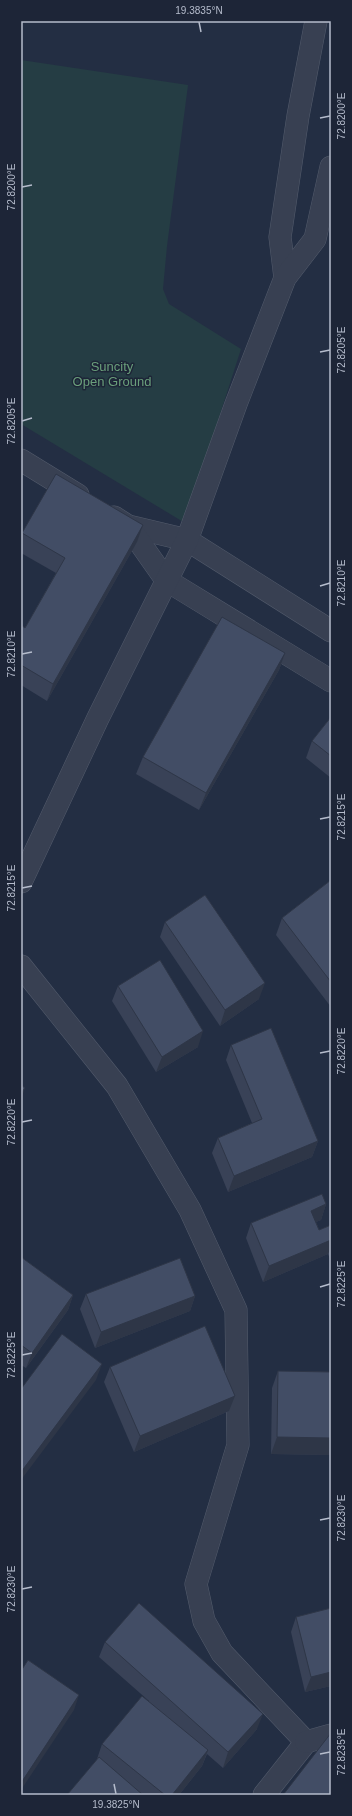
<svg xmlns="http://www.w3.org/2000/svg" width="352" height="1816" font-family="Helvetica,sans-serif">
	<rect width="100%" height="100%" fill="#232e43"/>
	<polygon fill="#253d44" points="21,60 188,85 167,246 163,289 169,304 241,349 185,523 21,424"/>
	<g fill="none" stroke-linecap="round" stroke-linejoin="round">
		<defs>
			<g id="minor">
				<polyline points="285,278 280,237 298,116 316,21"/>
				<polyline points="21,460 78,495"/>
				<polyline points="114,517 128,526 187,540 331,631"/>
				<polyline points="128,526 166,580 331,681"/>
				<polyline points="21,882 98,718 187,540 236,404 285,278 315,239 331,167"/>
				<polyline points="21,966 117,1086 190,1210 236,1310 238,1445 196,1584 204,1621 222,1653 306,1742 264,1795"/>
				<polyline points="306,1742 331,1735"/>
			</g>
		</defs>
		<use href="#minor" stroke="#535b6c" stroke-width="23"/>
		<use href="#minor" stroke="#384052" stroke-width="22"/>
	</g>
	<g fill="#394257">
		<polygon points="22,533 137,542 47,701 21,685 21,625 25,628 56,573 21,553 21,536"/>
		<polygon points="285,653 279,670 199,810 136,774 143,757"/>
		<polygon points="331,717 331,778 306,758 312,741"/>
		<polygon points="331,880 331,1007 276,935 282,918"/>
		<polygon points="165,922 259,999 220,1026 160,937"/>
		<polygon points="118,986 198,1047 156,1072 112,1001"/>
		<polygon points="231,1045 318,1141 312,1157 228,1192 212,1153 218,1138 252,1123 226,1060"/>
		<polygon points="326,1204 321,1220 316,1222 319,1230 331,1225 331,1261 328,1254 263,1282 246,1238 251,1223"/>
		<polygon points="21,1257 73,1295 68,1310 26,1368 21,1365"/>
		<polygon points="86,1294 195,1296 190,1311 95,1348 80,1309"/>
		<polygon points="110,1367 229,1411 134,1452 104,1382"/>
		<polygon points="278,1371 331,1372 331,1455 271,1454 272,1388"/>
		<polygon points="296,1617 331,1686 305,1692 291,1632"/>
		<polygon points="105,1642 257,1729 223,1768 207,1754 202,1766 179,1795 67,1795 98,1759 97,1759 102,1744 149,1701 99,1657"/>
	</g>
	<g fill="#2e3647">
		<polygon points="143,525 137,542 47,701 53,684"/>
		<polygon points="285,653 279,670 199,810 206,793"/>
		<polygon points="265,983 259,999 220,1026 225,1010"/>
		<polygon points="203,1031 198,1047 156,1072 162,1057"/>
		<polygon points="25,1088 21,1099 21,1093"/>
		<polygon points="318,1141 312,1157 228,1192 234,1176"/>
		<polygon points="326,1204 321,1220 306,1226 311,1211"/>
		<polygon points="331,1240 331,1247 328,1254 263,1282 269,1266"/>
		<polygon points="73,1295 68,1310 26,1368 32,1353"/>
		<polygon points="195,1296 190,1311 95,1348 101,1332"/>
		<polygon points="102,1364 96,1380 21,1480 21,1472"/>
		<polygon points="235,1396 229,1411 134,1452 140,1436"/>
		<polygon points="277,1437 331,1438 331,1455 271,1454"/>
		<polygon points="331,1672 331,1686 305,1692 311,1677"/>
		<polygon points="79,1695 74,1710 21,1790 21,1783"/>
		<polygon points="263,1714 257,1729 223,1768 228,1752"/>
		<polygon points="208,1750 202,1766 179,1795 172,1795"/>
	</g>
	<g fill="#424d65" stroke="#2e3647">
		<polygon points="56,474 143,525 53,684 21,665 21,625 25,628 65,558 22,533"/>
		<polygon points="222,617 285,653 206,793 143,757"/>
		<polygon points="331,717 331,756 312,741"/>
		<polygon points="331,880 331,982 282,918"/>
		<polygon points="205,895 265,983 225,1010 165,922"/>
		<polygon points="160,960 203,1031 162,1057 118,986"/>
		<polygon points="271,1028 318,1141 234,1176 218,1138 262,1119 231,1045"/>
		<polygon points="21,1085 25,1088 21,1093"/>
		<polygon points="322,1194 326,1204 311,1211 319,1230 331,1225 331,1240 269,1266 251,1223"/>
		<polygon points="21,1257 73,1295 32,1353 21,1345"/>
		<polygon points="180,1258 195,1296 101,1332 86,1294"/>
		<polygon points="205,1326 235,1396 140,1436 110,1367"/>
		<polygon points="62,1334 102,1364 21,1472 21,1389"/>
		<polygon points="278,1371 331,1372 331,1438 277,1437"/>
		<polygon points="139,1603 263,1714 228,1752 105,1642"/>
		<polygon points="331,1608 331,1672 311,1677 296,1617"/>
		<polygon points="28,1660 79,1695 21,1783 21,1671"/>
		<polygon points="142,1696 208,1750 172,1795 165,1795 102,1744"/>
		<polygon points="331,1733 331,1795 283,1795"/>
		<polygon points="99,1757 143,1795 67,1795"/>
	</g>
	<path fill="none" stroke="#b5bccc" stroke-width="1.5" d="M199 22 201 32M320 118 330 116M22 187 32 185M320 352 330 350M22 421 32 418M320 586 330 583M22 654 32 652M320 819 330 817M22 888 32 886M320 1053 330 1051M22 1122 32 1120M320 1287 330 1284M22 1355 32 1353M320 1520 330 1518M22 1589 32 1587M320 1754 330 1752M114 1784 116 1794"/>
	<g text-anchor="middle" stroke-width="3" stroke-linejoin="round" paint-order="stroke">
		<g font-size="13" fill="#6a9f7b" stroke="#1d2537">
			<text x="112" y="371">Suncity<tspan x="112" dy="15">Open Ground</tspan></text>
		</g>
	</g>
	<rect width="352" height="1816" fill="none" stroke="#1d2537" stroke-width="44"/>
	<rect x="22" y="22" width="308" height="1772" fill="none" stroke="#b5bccc" stroke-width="1.5"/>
	<g font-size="10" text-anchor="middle" fill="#b5bccc">
		<text x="199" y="14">19.3835°N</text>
		<text transform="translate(341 116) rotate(-90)" y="4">72.8200°E</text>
		<text transform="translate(11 187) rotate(-90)" y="4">72.8200°E</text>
		<text transform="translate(341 350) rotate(-90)" y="4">72.8205°E</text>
		<text transform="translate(11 421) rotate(-90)" y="4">72.8205°E</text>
		<text transform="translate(341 583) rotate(-90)" y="4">72.8210°E</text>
		<text transform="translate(11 654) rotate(-90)" y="4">72.8210°E</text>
		<text transform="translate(341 817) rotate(-90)" y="4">72.8215°E</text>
		<text transform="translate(11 888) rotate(-90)" y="4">72.8215°E</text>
		<text transform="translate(341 1051) rotate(-90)" y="4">72.8220°E</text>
		<text transform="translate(11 1122) rotate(-90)" y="4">72.8220°E</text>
		<text transform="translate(341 1284) rotate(-90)" y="4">72.8225°E</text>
		<text transform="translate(11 1355) rotate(-90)" y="4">72.8225°E</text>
		<text transform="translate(341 1518) rotate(-90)" y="4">72.8230°E</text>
		<text transform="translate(11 1589) rotate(-90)" y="4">72.8230°E</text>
		<text transform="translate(341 1752) rotate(-90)" y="4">72.8235°E</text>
		<text x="116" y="1808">19.3825°N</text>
	</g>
</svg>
